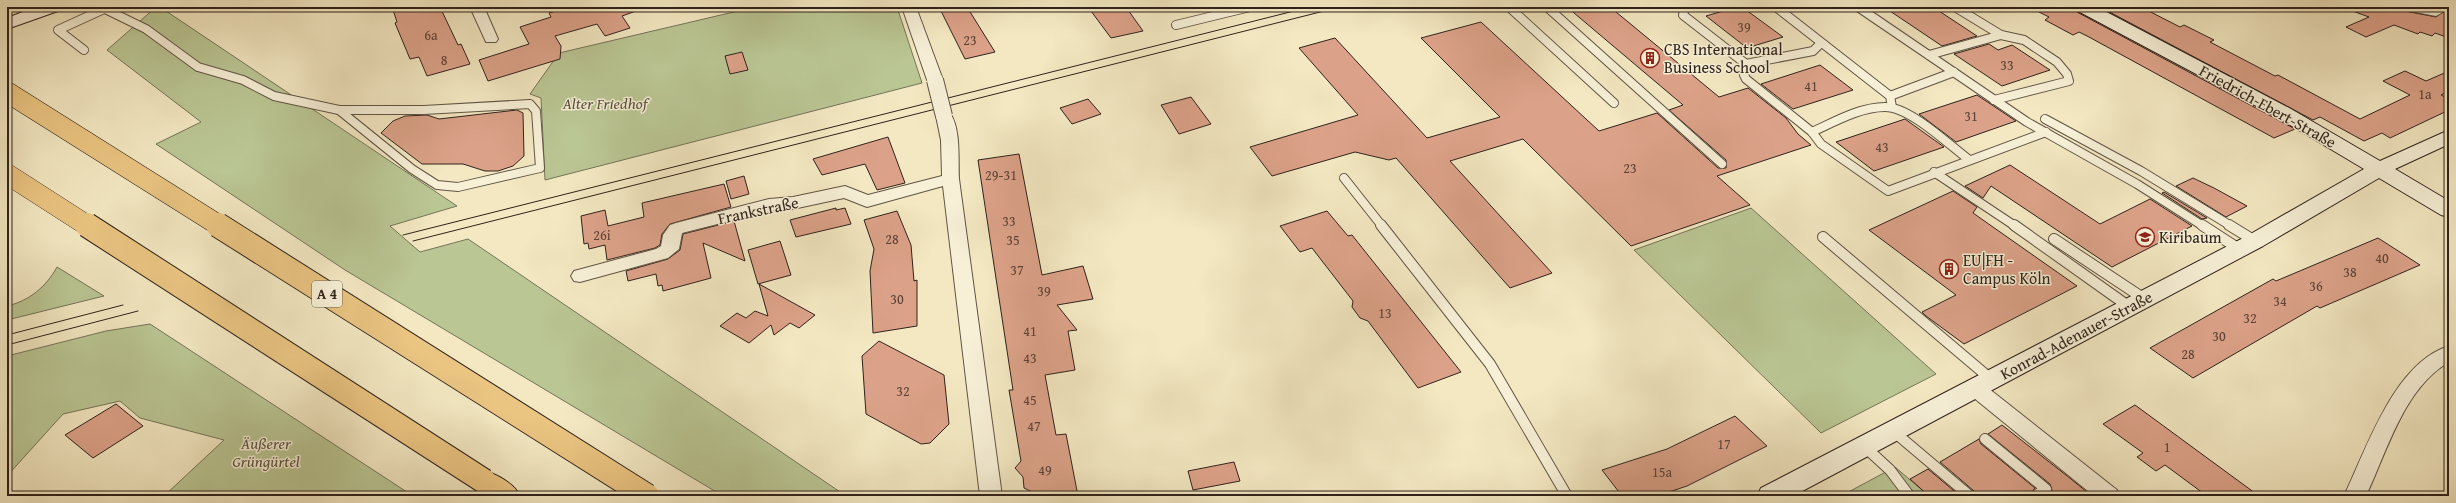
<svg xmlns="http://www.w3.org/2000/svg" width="2456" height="503" font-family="'Gentium Book Plus',serif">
	<rect width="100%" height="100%" fill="#f3e8c2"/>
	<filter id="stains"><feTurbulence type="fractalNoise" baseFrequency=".005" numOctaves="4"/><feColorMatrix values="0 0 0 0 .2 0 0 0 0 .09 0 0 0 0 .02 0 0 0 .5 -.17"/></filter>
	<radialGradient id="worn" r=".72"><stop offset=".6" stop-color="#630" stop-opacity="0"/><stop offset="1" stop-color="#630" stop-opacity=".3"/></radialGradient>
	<g fill="#bac694" stroke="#747458">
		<polygon points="156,7 160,7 457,206 390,226 420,252 468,239 846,496 723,496 345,270 156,144 201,122 107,50"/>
		<polygon points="755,7 897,7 922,83 545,180 541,98 530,94 559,53"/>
		<polygon points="1751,208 1936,374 1821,433 1634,250"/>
		<path d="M57 267 104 296 7 320V306C29 301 46 287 57 267Z"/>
		<polygon points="150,324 413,496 164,496 224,440 140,418 120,401 63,414 7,476 7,356 106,331"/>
		<polygon points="1895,467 1929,496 1841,496"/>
	</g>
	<g fill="#dca289" stroke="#2f221b">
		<polygon points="392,7 440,7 458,45 461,44 470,64 427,76 419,57 410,59 395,23 397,22"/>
		<polygon points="570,7 636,7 636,11 622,16 630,28 605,36 597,24 555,36 561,46 560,59 488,81 479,60 529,44 520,27 551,17 549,13"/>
		<polygon points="939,7 967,7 995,52 965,59"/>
		<polygon points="1088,7 1126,7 1143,31 1111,38"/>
		<polygon points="1567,7 1610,7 1719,97 1748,88 1786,118 1798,134 1811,145 1717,176 1750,205 1631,246 1523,139 1450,161 1552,273 1510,288 1396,158 1389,160 1355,152 1272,176 1250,147 1358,115 1299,48 1335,38 1427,138 1500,117 1421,38 1481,22 1599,131 1657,113 1718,168 1726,168 1726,160 1669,110 1683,105"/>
		<polygon points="1737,7 1742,7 1783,37 1747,48 1706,16"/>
		<polygon points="1884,7 1933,7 1977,36 1942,46"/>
		<polygon points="2029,7 2074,7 2077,12 2295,129 2274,138 2089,37 2079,32 2073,35 2045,20 2049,17"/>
		<polygon points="2100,7 2141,7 2180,27 2184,25 2214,40 2210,42 2275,76 2278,75 2360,119 2410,95 2383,81 2405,71 2426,81 2449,71 2449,91 2441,95 2449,99 2449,110 2390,138 2382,133 2364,141 2320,117 2313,120"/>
		<polygon points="2348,7 2402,7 2405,11 2436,17 2444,11 2441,8 2432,7 2449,7 2449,38 2435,33 2432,36 2420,32 2418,34 2394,25 2366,37 2346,27 2369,17 2347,9"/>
		<polygon points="1989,44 1998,50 2012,45 2050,70 2002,86 1954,54"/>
		<polygon points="742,52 748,70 730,74 725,56"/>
		<polygon points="1820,65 1853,90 1793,109 1761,84"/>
		<polygon points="1977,95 2016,121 1956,142 1919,114"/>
		<polygon points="1191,97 1211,124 1179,134 1161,105"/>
		<polygon points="1088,99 1101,114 1072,124 1060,108"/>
		<polygon points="517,110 523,113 524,156 513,166 498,171 485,171 463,164 422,164 381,133 393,121 405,116 427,115 439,119"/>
		<polygon points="1905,119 1944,147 1874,171 1836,142"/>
		<polygon points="888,137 905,183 877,190 865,164 822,175 813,159"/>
		<polygon points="1019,154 1042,275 1083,266 1093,299 1057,305 1077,330 1068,331 1075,370 1045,375 1056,435 1066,434 1078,496 1040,496 1024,488 1023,477 1015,468 1021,461 1009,390 1013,390 978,160"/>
		<polygon points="2010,165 2100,224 2150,199 2192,226 2112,267 1991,186 1983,198 1965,186"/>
		<polygon points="744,176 749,194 731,199 726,181"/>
		<polygon points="2193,178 2214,188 2247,206 2226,217 2176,186"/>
		<polygon points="724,184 731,207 670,224 662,234 660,245 655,248 607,260 605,245 589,249 588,243 584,244 581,216 605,210 608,226 644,217 642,203"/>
		<polygon points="1953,191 1977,207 1973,213 2077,286 1964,344 1926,316 1922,312 1956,295 1869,230"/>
		<polygon points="2164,192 2207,218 2202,219 2162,193"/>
		<polygon points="836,208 836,210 845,208 851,224 796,237 790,220"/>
		<polygon points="897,211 911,245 914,281 917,280 917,326 873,333 870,271 874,249 864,220"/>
		<polygon points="1327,211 1348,236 1352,235 1461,372 1418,388 1368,321 1360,318 1352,307 1353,301 1312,248 1300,252 1280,226"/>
		<polygon points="734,221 745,261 703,243 711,278 663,291 662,285 658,286 656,274 628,281 626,271 668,259 680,250 683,234"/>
		<polygon points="2378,238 2420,265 2320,308 2317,306 2193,378 2150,348 2273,279 2276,281"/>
		<polygon points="780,241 791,275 758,284 748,250"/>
		<polygon points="759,284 815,315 799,328 790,323 774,335 771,325 749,343 720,326 737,313 746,318 755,311 768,316"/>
		<polygon points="879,341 944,375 949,424 930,443 921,444 866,414 862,356"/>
		<polygon points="116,404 143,426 93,458 65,435"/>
		<polygon points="2135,405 2259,496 2207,496 2165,465 2156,471 2137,457 2143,453 2103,424"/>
		<polygon points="1735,416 1767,446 1687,486 1657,496 1622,496 1602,470 1667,449"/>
		<polygon points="2002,425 2071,479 2092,496 2047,496 2052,490 2050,484 1988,434"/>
		<polygon points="1979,439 1981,444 2035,488 2029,496 1976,496 1974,491 1940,462"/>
		<polygon points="1234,462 1240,481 1193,490 1188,471"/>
		<polygon points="1928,469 1960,496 1929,496 1910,479"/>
	</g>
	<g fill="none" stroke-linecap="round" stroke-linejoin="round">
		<defs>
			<g id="lane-far1">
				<polyline points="101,7 146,29 198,67 243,80 274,96 339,110"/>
				<polyline points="1509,7 1614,103"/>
				<polyline points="1547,7 1722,164"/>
				<polyline points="1685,7 1683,15 1746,64 1744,75 1746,79 1812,132 1821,144 1888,191 2046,132"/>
				<polyline points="1776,7 1890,96 1892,107"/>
				<polyline points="1858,7 2027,122 2137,184 2203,226"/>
				<polyline points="1955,7 2001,35 2024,40 2057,62 2067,74 2069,81 1994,100"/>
				<polyline points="1176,25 1250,7"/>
				<polyline points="84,50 58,30 104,9"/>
				<polyline points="1929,55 2001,35"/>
				<polyline points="1746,64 1813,51 1821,43"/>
				<polyline points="1890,96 1954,72"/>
				<polygon points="530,104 536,111 540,168 458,187 437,185 412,169 339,110 424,110"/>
				<polyline points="2045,119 2141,171 2231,226"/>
				<path d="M1812 132C1834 122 1860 107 1885 107 1910 107 1948 144 1968 159"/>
				<polyline points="1934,172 2015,226"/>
				<polyline points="1344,178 1382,226"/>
			</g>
			<g id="lane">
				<polyline points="1381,225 1490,364 1567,496"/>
				<polyline points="2014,225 2128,306"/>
				<polyline points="2202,225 2239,249"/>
				<polyline points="2229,225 2255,241"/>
				<polyline points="1823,237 1992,380"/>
				<polyline points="2054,239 2143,298"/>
				<polyline points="1893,431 1970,496"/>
				<polyline points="1985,439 2046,489 2035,496"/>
				<polyline points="1864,446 1890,470 1908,494 1905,496"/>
			</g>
			<g id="street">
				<polygon points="470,7 484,7 498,39 496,42 486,42"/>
				<polygon points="902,7 916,7 943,80 940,83 935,85 927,80"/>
				<polygon points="2403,7 2441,9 2443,12 2436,16 2405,10"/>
				<path d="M944 111 950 113C961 129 958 159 959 179L1002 496H980L943 186 867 207 844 198 793 209 769 211 682 233 679 249 668 258 580 282 574 281 571 276 574 271 656 249 661 246 663 235 670 225 676 223 769 199 793 197 845 186 868 195 942 176 941 140 936 116 938 113Z"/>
				<path d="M2449 346V362C2404 388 2387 451 2366 496H2344C2367 448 2394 363 2449 346Z"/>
				<polygon points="1976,381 1983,384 2117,490 2120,496 2094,496 1969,394 1966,389 1969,384"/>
			</g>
			<g id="secondary">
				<polygon points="36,7 61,7 58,11 7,29 7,18"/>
				<polygon points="2075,7 2097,7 2291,109 2380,161 2449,130 2449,144 2395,169 2449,201 2449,217 2441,215 2379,178 2263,246 1793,496 1757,496 1761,488 2247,236 2364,169 2277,117 2078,11"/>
			</g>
			<path id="highway" d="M484 470C497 475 514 483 520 496 501 496 481 500 471 481L475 474Z"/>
		</defs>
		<use href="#lane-far1" stroke="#605445" stroke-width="10"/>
		<use href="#lane" stroke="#605445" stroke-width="12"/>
		<use href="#street" stroke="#605445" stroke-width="2"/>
		<use href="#secondary" stroke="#2f221b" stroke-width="2"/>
		<use href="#highway" stroke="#2f221b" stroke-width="2"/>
		<use href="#lane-far1" stroke="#f7f0d7" stroke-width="8"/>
		<use href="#lane" stroke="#f7f0d7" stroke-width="10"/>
		<use href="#street" fill="#f7f0d7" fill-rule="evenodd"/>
		<use href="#secondary" fill="#f7f0d7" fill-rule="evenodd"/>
		<use href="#highway" fill="#eac481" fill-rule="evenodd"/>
		<g stroke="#2f221b" stroke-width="1">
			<polyline points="403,235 1310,7"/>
			<polyline points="413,241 1340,7"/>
			<polyline points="7,335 123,305"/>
			<polyline points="7,345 138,311"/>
		</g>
		<defs>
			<polyline id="street-bridge" points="935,80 944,116"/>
			<g id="highway-bridge-far1">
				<polyline points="7,92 220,226"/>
				<polyline points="7,174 88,226"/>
			</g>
			<g id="highway-bridge">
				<polyline points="87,225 484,481"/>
				<polyline points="218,225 647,496"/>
			</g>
		</defs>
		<use href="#street-bridge" stroke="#605445" stroke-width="18" stroke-linecap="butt"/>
		<use href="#highway-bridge-far1" stroke="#2f221b" stroke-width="21" stroke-linecap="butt"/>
		<use href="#highway-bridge" stroke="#2f221b" stroke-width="26" stroke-linecap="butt"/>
		<use href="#street-bridge" stroke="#f7f0d7" stroke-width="16"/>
		<use href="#highway-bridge-far1" stroke="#eac481" stroke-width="20"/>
		<use href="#highway-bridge" stroke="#eac481" stroke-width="24"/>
	</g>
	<defs>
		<symbol id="building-ring" viewBox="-11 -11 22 22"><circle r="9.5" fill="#f7f0d7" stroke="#8f2418" stroke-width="1.5"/><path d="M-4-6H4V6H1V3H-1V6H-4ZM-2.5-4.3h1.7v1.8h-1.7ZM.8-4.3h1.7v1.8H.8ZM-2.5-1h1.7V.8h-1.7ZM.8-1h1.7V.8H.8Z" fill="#8f2418"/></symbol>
		<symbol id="school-ring" viewBox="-11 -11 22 22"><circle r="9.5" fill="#f7f0d7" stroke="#8f2418" stroke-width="1.5"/><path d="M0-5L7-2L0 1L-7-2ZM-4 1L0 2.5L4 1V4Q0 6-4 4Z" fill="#8f2418"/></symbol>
	</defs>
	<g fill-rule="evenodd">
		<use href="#building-ring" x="1639" y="47" width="22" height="22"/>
		<use href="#school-ring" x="2134" y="226" width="22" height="22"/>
		<use href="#building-ring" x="1938" y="258" width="22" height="22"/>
	</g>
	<g text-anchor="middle" stroke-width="3" stroke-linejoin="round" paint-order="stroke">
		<g font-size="14" fill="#5a4236">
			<text x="1744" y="32">39</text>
			<text x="431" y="40">6a</text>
			<text x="970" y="45">23</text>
			<text x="444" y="65">8</text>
			<text x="2007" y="70">33</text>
			<text x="1811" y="91">41</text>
			<text x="2425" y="99">1a</text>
			<text x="1971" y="121">31</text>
			<text x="1882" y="152">43</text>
			<text x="1630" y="173">23</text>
			<text x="1001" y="180">29-31</text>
			<text x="1009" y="226">33</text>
			<text x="602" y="240">26i</text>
			<text x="892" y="244">28</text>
			<text x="1013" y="245">35</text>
			<text x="2382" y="263">40</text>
			<text x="1017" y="275">37</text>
			<text x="2350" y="277">38</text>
			<text x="2316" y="291">36</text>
			<text x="1044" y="296">39</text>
			<text x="897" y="304">30</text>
			<text x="2280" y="306">34</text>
			<text x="1385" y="318">13</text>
			<text x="2250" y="323">32</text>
			<text x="1030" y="336">41</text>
			<text x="2219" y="341">30</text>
			<text x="2188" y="359">28</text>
			<text x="1030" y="363">43</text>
			<text x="903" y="396">32</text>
			<text x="1030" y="405">45</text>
			<text x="1034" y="431">47</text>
			<text x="1724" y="449">17</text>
			<text x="2167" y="452">1</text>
			<text x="1045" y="475">49</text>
			<text x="1662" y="477">15a</text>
		</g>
		<rect fill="#f7f0d7" stroke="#6b6053" stroke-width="1" x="312" y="281" width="30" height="26" rx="3"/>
		<g font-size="15" font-weight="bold" fill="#2f221b">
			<text x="327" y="299">A 4</text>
		</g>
		<g font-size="16" fill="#2f221b" stroke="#f7f0d7" text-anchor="start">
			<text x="1664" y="55">CBS International<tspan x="1664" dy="18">Business School</tspan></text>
			<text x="2159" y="243">Kiribaum</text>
			<text x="1963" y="266">EU|FH -<tspan x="1963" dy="18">Campus Köln</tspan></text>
		</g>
		<g font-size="16" font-style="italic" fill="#59533f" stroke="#f7f0d7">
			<text x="605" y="109">Alter Friedhof</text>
			<text x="266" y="449">Äußerer<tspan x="266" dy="18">Grüngürtel</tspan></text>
		</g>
		<g font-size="16" fill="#2f221b" stroke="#f7f0d7">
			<text transform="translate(2268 106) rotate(29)" y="6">Friedrich-Ebert-Straße</text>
			<text transform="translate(758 210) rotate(-12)" y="6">Frankstraße</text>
			<text transform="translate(2076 335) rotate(-28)" y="6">Konrad-Adenauer-Straße</text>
		</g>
	</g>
	<rect width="2456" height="503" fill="none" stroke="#f3e8c2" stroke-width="24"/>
	<rect x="8" y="8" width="2440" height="487" fill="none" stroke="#2f221b" stroke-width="2"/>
	<rect x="12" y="12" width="2432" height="479" fill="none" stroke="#2f221b"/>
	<rect width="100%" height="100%" filter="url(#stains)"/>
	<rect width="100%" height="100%" fill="url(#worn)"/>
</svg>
